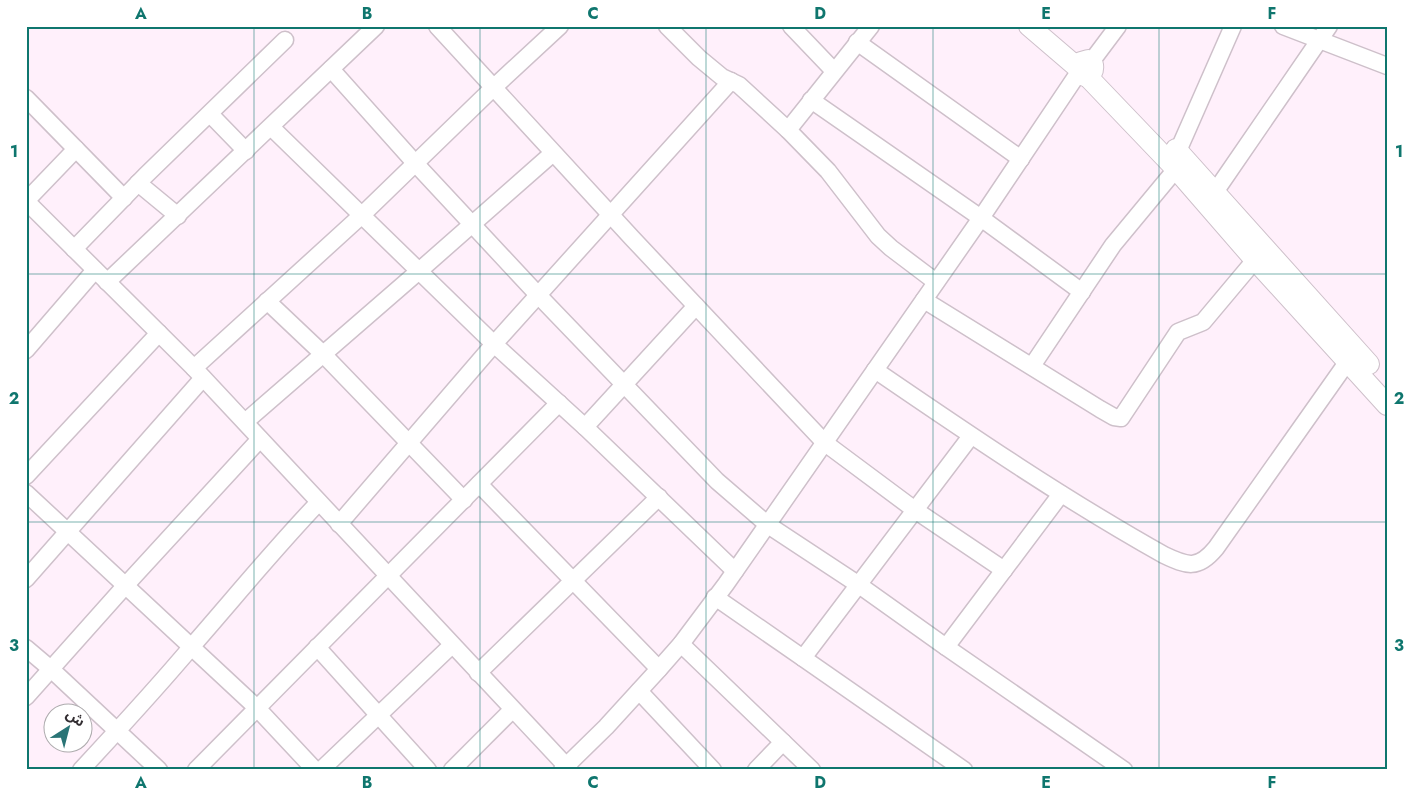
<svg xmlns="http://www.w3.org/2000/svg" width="1413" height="796" font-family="Jost,'Noto Sans Arabic',sans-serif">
	<rect width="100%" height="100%" fill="#fff0fb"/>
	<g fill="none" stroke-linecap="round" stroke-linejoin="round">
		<defs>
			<g id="minor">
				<polyline points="437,26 632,238 825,443 915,510 1004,570"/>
				<polyline points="667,26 699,58 722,77 739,85 788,130 828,171 878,236 891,248 936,282"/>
				<polyline points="791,26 834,71"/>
				<polyline points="1283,26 1387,66"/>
				<polyline points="857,42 1021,159"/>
				<polyline points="1091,62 1118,26"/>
				<polyline points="331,69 415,163 539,296 717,481 768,525 859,585 946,647 1061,494"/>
				<polyline points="26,98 124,198"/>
				<polyline points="811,100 981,218 1082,292"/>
				<polyline points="210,114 246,151"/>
				<polyline points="271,127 494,344 585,427 735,571"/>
				<polyline points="788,130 871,26"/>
				<polyline points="1178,151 1233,26"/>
				<polyline points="138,183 178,216"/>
				<polyline points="1215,192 1329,26"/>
				<polyline points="26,201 194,368 570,770"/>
				<polyline points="26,201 76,149"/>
				<polyline points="74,249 145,176 285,40"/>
				<polyline points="107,282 376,26"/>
				<polyline points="924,300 1100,409 1114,417 1121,418 1178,332 1203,322 1255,260"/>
				<polyline points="267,301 323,354 464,500"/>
				<polyline points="26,350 95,270"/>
				<polyline points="1032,366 1113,245 1176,169"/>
				<polyline points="194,368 362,215 493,88 560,26"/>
				<path d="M875 370C970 435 1064 499 1164 555 1187 566 1198 570 1216 548L1348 361"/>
				<polyline points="245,422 419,271 553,153"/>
				<polyline points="585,427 696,306"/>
				<polyline points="26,476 159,333"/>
				<polyline points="479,484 659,669"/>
				<polyline points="26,493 257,708 315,770"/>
				<polyline points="339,524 494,344 731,81"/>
				<polyline points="26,579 203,378"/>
				<polyline points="715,597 803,658 971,436"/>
				<polyline points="681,644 812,770"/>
				<polyline points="317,647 428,770"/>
				<polyline points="946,647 1124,770"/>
				<polyline points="26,648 52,670 159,770"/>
				<polyline points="803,658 964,770"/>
				<polyline points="478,673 659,497"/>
				<polyline points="639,691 713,770"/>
				<polyline points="26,697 125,586 260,439"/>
				<path d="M81 770C119 729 157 688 193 645 235 597 275 548 319 502"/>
				<polyline points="196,770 559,403"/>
				<polyline points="321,770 452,645"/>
				<polyline points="452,770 512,710"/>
				<polyline points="562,770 606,727 659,669 681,644 726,584 981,218 1079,72"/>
				<polyline points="756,770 783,742"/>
			</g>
			<g id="major">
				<path d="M1029 26 1078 68C1081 80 1095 78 1093 65L1088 60 1081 62 1078 68"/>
				<polyline points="1087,76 1176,169 1255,260 1387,405"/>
				<polyline points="1176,149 1369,364"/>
			</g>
		</defs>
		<use href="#minor" stroke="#cec0ca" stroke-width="19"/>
		<use href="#major" stroke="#cec0ca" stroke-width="22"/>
		<use href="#minor" stroke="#fff" stroke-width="16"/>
		<use href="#major" stroke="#fff" stroke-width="20"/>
	</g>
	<path fill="none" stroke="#0f766e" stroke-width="1" stroke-opacity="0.55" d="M254 26V770M480 26V770M706 26V770M933 26V770M1159 26V770M26 274H1387M26 522H1387"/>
	<rect width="1413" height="796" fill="none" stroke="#ffffff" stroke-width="55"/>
	<g transform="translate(68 728) rotate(36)"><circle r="24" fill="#ffffff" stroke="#adabad"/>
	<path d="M0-4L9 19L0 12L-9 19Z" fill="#2a7476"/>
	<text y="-8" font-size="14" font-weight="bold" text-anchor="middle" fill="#322d31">ش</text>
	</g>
	<rect x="28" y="28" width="1358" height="740" fill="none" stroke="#0f766e" stroke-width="2"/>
	<g font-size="16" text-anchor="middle" font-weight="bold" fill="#0f766e">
		<text x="141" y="19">A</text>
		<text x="367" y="19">B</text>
		<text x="593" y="19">C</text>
		<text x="820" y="19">D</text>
		<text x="1046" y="19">E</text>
		<text x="1272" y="19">F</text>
		<text x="14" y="157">1</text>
		<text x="1399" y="157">1</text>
		<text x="14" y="404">2</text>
		<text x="1399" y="404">2</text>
		<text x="14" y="651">3</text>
		<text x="1399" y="651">3</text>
		<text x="141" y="788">A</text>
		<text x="367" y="788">B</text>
		<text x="593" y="788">C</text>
		<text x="820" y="788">D</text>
		<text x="1046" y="788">E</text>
		<text x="1272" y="788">F</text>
	</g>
</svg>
